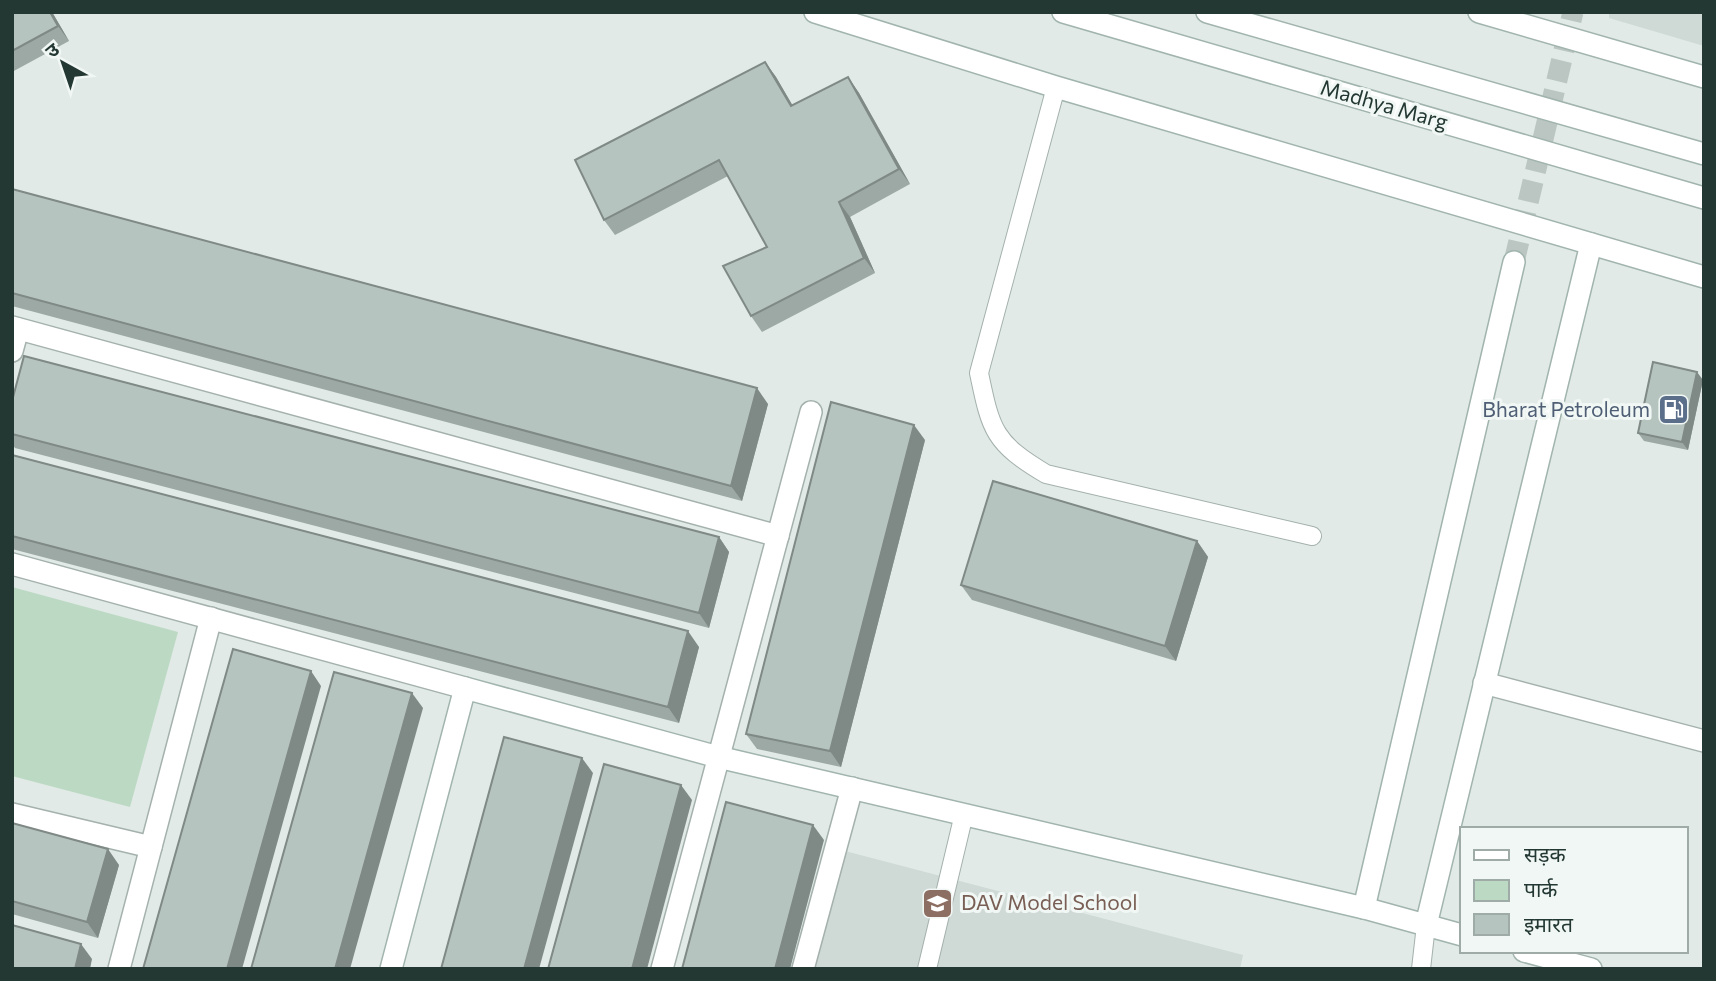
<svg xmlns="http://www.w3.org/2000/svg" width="1716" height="981" font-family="Commissioner,'Noto Sans Devanagari',sans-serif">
	<rect width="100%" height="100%" fill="#e1eae6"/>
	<g fill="#cfd9d5">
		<polygon points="1609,12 1704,12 1704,46 1609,18"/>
		<polygon points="845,851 1243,955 1240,969 814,969"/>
	</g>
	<polygon fill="#bcd9c4" points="12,587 178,632 130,807 12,776"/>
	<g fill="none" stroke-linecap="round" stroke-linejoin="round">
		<polyline stroke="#bbc6c2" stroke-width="21" stroke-dasharray="21 10" stroke-linecap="butt" points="1514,262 1573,12"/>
		<defs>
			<g id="lane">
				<path d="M1056 87 979 373C991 431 994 443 1046 474L1312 536"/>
				<polyline points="927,969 964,814"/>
				<polyline points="1421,969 1426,925"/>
			</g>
			<g id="street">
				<polyline points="12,327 778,536"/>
				<polyline points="12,351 18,329"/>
				<polyline points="12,564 465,688"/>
				<polyline points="1484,683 1704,741"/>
				<polyline points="12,814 151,847"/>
				<polyline points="119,969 211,618"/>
				<polyline points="662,969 811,412"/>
				<polyline points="803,969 852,788"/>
			</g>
			<g id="secondary">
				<polyline points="815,12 1056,87 1704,277"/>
				<polyline points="1063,12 1704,198"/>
				<polyline points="1207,12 1704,154"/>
				<polyline points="1479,12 1704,77"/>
				<polyline points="1364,908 1514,262"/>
				<polyline points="1426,925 1591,244"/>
				<polyline points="1524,951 1591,969"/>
				<polyline points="391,969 465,688 718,757 1364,908 1462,935"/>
			</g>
		</defs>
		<use href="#lane" stroke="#a4b1ad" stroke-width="20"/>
		<use href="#street" stroke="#a4b1ad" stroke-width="24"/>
		<use href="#secondary" stroke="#a1b4ad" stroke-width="24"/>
		<use href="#lane" stroke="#fff" stroke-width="18"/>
		<use href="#street" stroke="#fff" stroke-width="21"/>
		<use href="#secondary" stroke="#fff" stroke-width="21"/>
	</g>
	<g fill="#9da9a4">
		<polygon points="12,12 52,12 69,41 12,72"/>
		<polygon points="765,62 776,77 793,106 848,77 859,93 910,184 850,217 875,273 762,332 751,316 767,247 728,176 615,235 604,220"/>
		<polygon points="12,189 768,404 742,501 12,306"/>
		<polygon points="1703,380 1688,450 1644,441 1638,433"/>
		<polygon points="12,401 719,537 729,552 709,628 15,448 12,444"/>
		<polygon points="925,440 841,767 757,749 746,734"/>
		<polygon points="12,455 699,647 679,723 12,549"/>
		<polygon points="1197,541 1208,557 1176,661 972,600 961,585"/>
		<polygon points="12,823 119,865 98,938 12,914"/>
	</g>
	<g fill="#7f8986">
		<polygon points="50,12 52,12 69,41 58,26"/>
		<polygon points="765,62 776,77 802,122 791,106"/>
		<polygon points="848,77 859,93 910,184 899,169"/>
		<polygon points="839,202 850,217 875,273 864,258"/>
		<polygon points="1697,372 1703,380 1688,450 1682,442"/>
		<polygon points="757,388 768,404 742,501 731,486"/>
		<polygon points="914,425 925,440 841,767 830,751"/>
		<polygon points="719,537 729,552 709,628 699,613"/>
		<polygon points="1197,541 1208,557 1176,661 1165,646"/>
		<polygon points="688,631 699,647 679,723 668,707"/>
		<polygon points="311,671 321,686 242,969 227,969"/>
		<polygon points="412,693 423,708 350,969 335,969"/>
		<polygon points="582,758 593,773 539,969 524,969"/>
		<polygon points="681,785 692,800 647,969 632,969"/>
		<polygon points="813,825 824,840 790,969 775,969"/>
		<polygon points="108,849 119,865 98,938 87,922"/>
		<polygon points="81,944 92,959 90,969 75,969"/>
	</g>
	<g fill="#b6c4bf" stroke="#7f8986" stroke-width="2">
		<polygon points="12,12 50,12 58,26 12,51"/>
		<polygon points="765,62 791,106 848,77 899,169 839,202 864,258 751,316 723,266 767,247 719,160 604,220 575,160"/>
		<polygon points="12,189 757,388 731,486 12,293"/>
		<polygon points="24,356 719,537 699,613 12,434 12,401"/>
		<polygon points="1653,362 1697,372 1682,442 1638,433"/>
		<polygon points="831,402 914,425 830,751 746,734"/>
		<polygon points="12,455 688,631 668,707 12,536"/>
		<polygon points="993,481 1197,541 1165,646 961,585"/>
		<polygon points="233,649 311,671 227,969 143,969"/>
		<polygon points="334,672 412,693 335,969 251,969"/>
		<polygon points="504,737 582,758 524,969 441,969"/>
		<polygon points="604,764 681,785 632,969 548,969"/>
		<polygon points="726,802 813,825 775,969 682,969"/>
		<polygon points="12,823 108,849 87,922 12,901"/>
		<polygon points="12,925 81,944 75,969 12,969"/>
	</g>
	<defs>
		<symbol id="fuel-square" viewBox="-11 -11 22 22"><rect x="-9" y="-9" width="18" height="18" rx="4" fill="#5c6f8a" stroke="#f1f7f4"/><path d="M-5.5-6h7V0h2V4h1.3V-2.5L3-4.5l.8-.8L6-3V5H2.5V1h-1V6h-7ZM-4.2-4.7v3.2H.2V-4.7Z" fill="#fff"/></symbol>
		<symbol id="school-square" viewBox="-11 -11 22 22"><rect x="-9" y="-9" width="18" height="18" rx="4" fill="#8d6e63" stroke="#f1f7f4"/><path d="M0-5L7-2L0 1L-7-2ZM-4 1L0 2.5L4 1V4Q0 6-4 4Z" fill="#fff"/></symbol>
	</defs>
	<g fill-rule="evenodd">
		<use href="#fuel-square" x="1656" y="392" width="35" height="35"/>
		<use href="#school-square" x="920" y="886" width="35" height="35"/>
	</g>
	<g text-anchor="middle" stroke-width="6" stroke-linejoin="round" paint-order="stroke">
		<g font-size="21" fill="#233833" stroke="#f1f7f4">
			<text transform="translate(1384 105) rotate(16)" y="7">Madhya Marg</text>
		</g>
		<g font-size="21" fill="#4e5e75" stroke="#f1f7f4" text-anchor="end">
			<text x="1650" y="417">Bharat Petroleum</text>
		</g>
		<g font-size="21" fill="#785e54" stroke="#f1f7f4" text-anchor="start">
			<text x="961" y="910">DAV Model School</text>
		</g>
	</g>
	<rect width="1716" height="981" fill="none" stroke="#233833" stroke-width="28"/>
	<rect x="1460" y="827" width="228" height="126" fill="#f1f7f4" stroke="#9faba7" stroke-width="2"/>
	<rect x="1474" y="850" width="35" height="10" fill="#ffffff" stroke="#9faba7" stroke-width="2"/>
	<text x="1524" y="862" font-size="21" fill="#233833">सड़क</text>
	<rect x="1474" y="880" width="35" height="21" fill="#bcd9c4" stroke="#9faba7" stroke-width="2"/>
	<text x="1524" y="897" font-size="21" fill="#233833">पार्क</text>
	<rect x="1474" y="914" width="35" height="21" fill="#b6c4bf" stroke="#9faba7" stroke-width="2"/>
	<text x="1524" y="932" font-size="21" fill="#233833">इमारत</text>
	<g transform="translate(63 63) rotate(320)" stroke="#f1f7f4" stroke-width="5" paint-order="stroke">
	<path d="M0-5L12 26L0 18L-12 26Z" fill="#233833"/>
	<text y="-10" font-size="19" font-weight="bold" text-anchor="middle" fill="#233833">उ</text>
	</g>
</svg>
